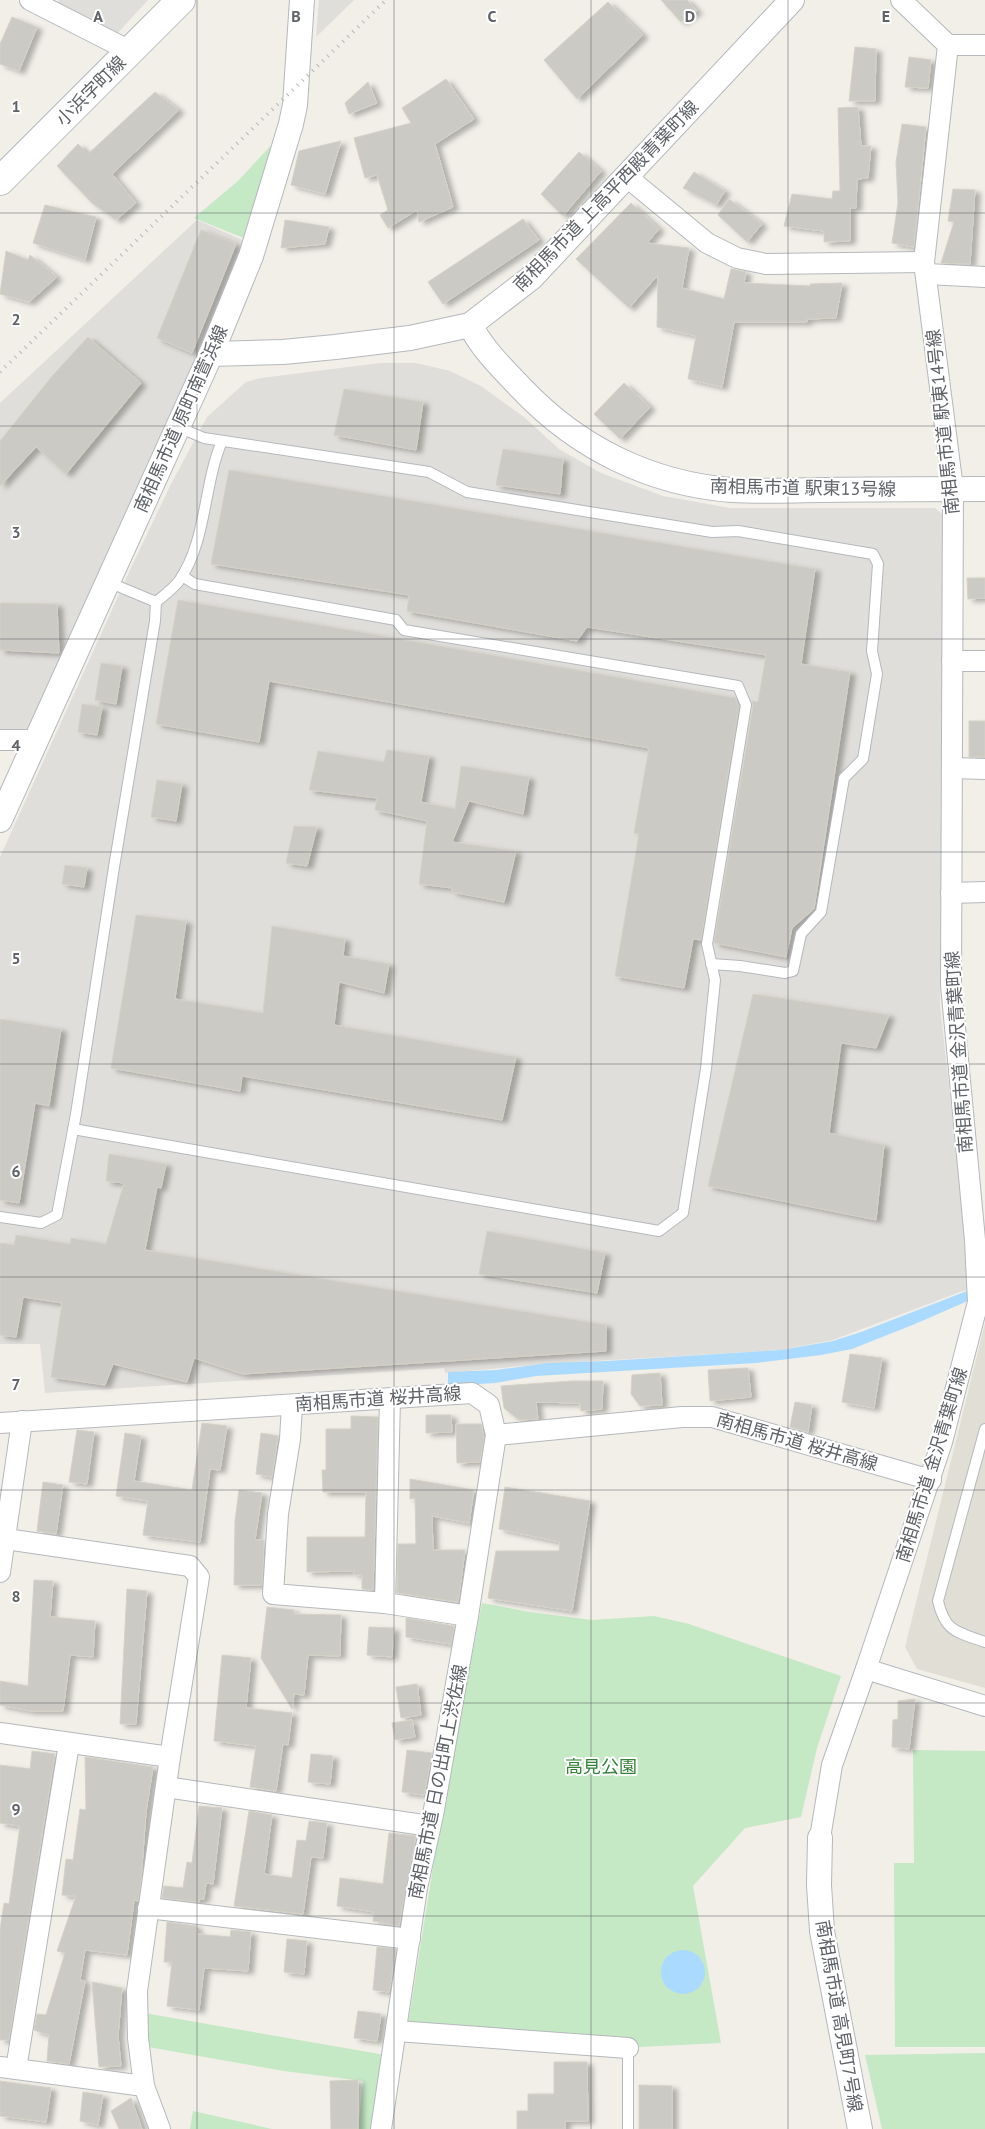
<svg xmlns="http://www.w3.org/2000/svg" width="985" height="2129" font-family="'PT Sans','Noto Sans JP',sans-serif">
	<defs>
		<filter id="shadow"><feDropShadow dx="5.5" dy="3" stdDeviation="2.5" flood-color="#0004"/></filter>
	</defs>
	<rect width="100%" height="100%" fill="#f1efe8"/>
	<g fill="#e0deda">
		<polygon points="59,0 148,0 114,37 57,8"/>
		<polygon points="319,0 354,0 316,37"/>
		<polygon points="197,220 245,241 198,361 29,732 0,731 0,403"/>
		<polygon points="380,363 416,363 450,371 481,386 524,417 559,449 601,473 663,496 730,508 935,508 944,516 940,1006 966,1236 968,1289 833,1340 781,1350 545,1364 445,1373 444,1368 45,1393 40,1344 0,1344 0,857 130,570 171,484 207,417 246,382 261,378"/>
	</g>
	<polygon fill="#e1ded6" points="985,1323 985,1688 917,1669 905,1647"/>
	<g fill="#c5e8c5">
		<polygon points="274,142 246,239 194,218 238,181"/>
		<polygon points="482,1603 529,1612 592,1620 654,1616 689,1624 841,1676 817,1748 801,1817 745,1828 693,1886 721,2043 640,2047 408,2024 438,1836"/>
		<polygon points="913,1750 985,1751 985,2047 895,2047 894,1863 914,1863"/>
		<polygon points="144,2013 385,2055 373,2129 358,2129 363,2081 284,2071 148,2047"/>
		<polygon points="985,2053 985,2129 882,2129 865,2055"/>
		<polygon points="193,2111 272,2129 190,2129"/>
	</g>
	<g fill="#aadaff">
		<polygon points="985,1284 970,1300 915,1324 852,1349 821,1355 756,1363 536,1376 495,1383 448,1386 448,1372 496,1370 548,1363 607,1361 781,1350 833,1341 861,1332"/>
		<circle cx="683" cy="1972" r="22"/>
	</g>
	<g fill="#cccac5" stroke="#d6d1c6" filter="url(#shadow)">
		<polygon points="661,0 687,0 697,11 681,22"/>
		<polygon points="608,2 643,35 577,99 544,60"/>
		<polygon points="12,17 37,27 19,71 0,64 0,44"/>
		<polygon points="855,47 876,49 875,101 849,101"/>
		<polygon points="909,57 931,60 928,88 905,87"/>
		<polygon points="446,79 474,119 435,144 453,207 419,222 417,210 388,228 380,215 388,210 377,175 365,178 354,138 411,123 402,108"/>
		<polygon points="368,82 377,103 349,114 345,103"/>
		<polygon points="155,92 179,110 112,174 136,203 116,220 92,203 57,166 78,144 88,154"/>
		<polygon points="858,107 861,146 871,146 868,178 857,179 856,208 850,208 850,241 824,242 824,231 784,226 792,194 832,199 833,191 840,191 838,108"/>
		<polygon points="902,124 926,127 914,247 892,243 898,203 896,162"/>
		<polygon points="341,141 325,194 291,185 299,151"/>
		<polygon points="579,152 601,171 563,216 541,194"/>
		<polygon points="694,172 725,191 716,205 683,188"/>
		<polygon points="953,189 975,190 970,264 941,263 954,222 948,221"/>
		<polygon points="729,199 762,224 747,242 718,215"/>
		<polygon points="631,203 659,229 647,243 689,248 682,288 724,299 731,269 746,272 744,283 811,286 810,284 842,283 836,318 807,319 807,322 734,322 722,387 688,379 696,336 657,327 658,275 629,308 576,259"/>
		<polygon points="45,205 96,217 85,260 33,243"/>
		<polygon points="523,219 539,240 443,304 428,282"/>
		<polygon points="285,220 329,227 325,244 281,248"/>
		<polygon points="201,230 236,244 192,353 157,338"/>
		<polygon points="6,251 28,260 30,255 57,277 29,302 0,294"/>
		<polygon points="88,337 141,383 66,474 36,447 0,486 0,441 53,375"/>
		<polygon points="624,383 650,407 620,439 594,414"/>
		<polygon points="344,389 423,402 416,450 334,435"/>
		<polygon points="503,449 563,459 560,494 496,485"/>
		<polygon points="229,470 815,569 801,664 850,672 814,909 792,928 786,957 714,943 753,706 752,701 758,702 766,655 587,627 577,641 407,611 409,595 211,564"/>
		<polygon points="967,578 985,578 985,598 968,599"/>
		<polygon points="178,600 735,698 739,706 701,940 693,939 684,988 615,976 639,834 634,833 649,748 269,681 259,742 156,724"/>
		<polygon points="0,603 57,604 59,653 0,650"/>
		<polygon points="101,663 122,666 116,704 95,700"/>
		<polygon points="82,704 102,707 97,735 78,732"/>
		<rect x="969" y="721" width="16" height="36"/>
		<polygon points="387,750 429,756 421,802 455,809 461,766 529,777 523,814 469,801 452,842 516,851 504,902 452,892 452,888 419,884 427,821 375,810 377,798 309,790 318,751 384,762"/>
		<polygon points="157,780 182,784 176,821 151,817"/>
		<polygon points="294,826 317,827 307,866 286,863"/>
		<polygon points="65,865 87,868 84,887 62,884"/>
		<polygon points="136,915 186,921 175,999 263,1013 272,926 345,939 343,956 389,964 384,993 339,982 334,1025 516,1057 502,1120 242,1076 240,1091 111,1068"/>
		<polygon points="753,994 889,1015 876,1048 841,1043 829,1133 884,1145 876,1220 708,1186"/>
		<polygon points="0,1019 61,1029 49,1106 35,1103 19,1203 0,1200"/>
		<polygon points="109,1154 166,1164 161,1188 157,1187 145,1250 606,1325 606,1351 243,1374 194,1358 187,1382 113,1364 105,1385 51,1377 62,1303 23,1297 16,1337 0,1335 0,1243 14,1245 16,1235 70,1244 71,1238 106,1244 124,1183 106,1181"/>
		<polygon points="487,1231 605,1253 597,1293 479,1274"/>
		<polygon points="850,1354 882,1358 874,1408 842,1402"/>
		<polygon points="748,1368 751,1397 710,1401 708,1370"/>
		<polygon points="660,1373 662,1405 640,1406 631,1394 632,1375"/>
		<polygon points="572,1381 603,1381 602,1409 581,1411 580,1403 536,1402 538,1419 519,1420 504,1408 501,1386"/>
		<polygon points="795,1402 812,1405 808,1432 790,1427"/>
		<polygon points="426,1415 451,1415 452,1432 426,1433"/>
		<polygon points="351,1416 378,1417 373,1590 362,1589 362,1575 354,1575 354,1571 307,1572 307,1537 365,1537 366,1492 323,1492 322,1470 326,1470 326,1429 351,1429"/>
		<polygon points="202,1423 227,1426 220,1470 210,1469 200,1542 143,1535 148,1501 116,1496 125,1433 141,1436 134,1481 192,1490"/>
		<polygon points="456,1424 481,1424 484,1438 480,1462 457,1463"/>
		<polygon points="77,1430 94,1432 87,1484 69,1482"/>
		<polygon points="261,1433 278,1436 272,1477 256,1474"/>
		<polygon points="410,1479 474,1490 469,1523 432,1516 433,1550 465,1550 458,1602 397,1593 398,1544 416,1544 415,1498 410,1499"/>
		<polygon points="43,1482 63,1485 56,1534 37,1531"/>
		<polygon points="505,1487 590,1501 572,1611 488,1598 496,1551 559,1551 560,1542 499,1529"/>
		<polygon points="239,1490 262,1493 255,1540 264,1540 262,1585 234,1585 235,1521"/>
		<polygon points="34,1580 53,1581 50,1617 95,1621 93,1657 70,1655 63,1711 31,1711 0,1705 0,1681 28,1686"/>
		<polygon points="127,1589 147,1591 136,1724 120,1724"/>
		<polygon points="267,1607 294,1610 294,1614 341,1615 340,1656 308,1655 304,1695 294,1694 292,1709 261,1658"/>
		<polygon points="406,1618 454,1626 451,1644 406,1637"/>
		<polygon points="369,1627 394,1628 392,1657 367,1655"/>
		<polygon points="222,1655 251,1658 246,1708 292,1713 288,1745 283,1744 276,1791 250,1787 256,1746 214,1741"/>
		<polygon points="417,1684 421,1715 401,1718 396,1687"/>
		<polygon points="915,1699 909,1749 892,1747 893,1720 898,1719 898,1701"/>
		<polygon points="412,1720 415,1737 395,1740 392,1723"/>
		<polygon points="407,1750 432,1753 424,1795 402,1792"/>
		<polygon points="32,1751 55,1754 9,2040 0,2040 0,1930 4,1903 9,1904 20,1826 0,1823 0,1765 30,1769"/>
		<polygon points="311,1754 333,1756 330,1784 308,1782"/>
		<polygon points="85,1757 153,1767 146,1812 141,1880 138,1901 134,1900 127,1955 85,1950 80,1980 85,1981 69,2064 47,2061 49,2035 34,2030 37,2014 46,2015 65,1953 57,1951 76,1896 62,1895 66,1859 73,1860 80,1809 86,1810"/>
		<polygon points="199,1806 222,1808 213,1884 206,1883 204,1899 199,1899 199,1902 162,1898 164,1886 183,1888 187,1862 192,1863"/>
		<polygon points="249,1811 272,1815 264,1874 292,1878 297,1840 306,1841 309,1821 327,1823 323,1858 311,1857 303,1914 234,1906"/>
		<polygon points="389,1833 416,1836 399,1926 373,1921 374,1912 337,1906 340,1878 383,1884"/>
		<polygon points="167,1922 196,1926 197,1934 230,1937 231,1930 251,1932 248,1971 204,1968 199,2010 167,2006 172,1962 164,1962"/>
		<polygon points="287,1939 307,1941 304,1974 284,1972"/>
		<polygon points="377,1947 396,1949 389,1992 373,1990"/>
		<polygon points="92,1982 122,1988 118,2036 121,2066 99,2067"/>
		<polygon points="358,2011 381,2014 377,2041 354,2038"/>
		<polygon points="554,2062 587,2062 588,2121 565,2121 565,2129 517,2129 517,2111 528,2111 528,2094 554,2094"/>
		<polygon points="358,2080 358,2129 331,2129 330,2081"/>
		<polygon points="0,2081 51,2088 46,2122 0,2116"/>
		<polygon points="639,2085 672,2086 672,2129 639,2129"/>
		<polygon points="83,2092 103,2095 98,2125 80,2121"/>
		<polygon points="131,2098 142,2129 119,2129 111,2111"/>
	</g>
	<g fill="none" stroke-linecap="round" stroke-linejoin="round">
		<defs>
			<g id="service">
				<polyline points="178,427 204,438 429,472 467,492 712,532 738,531 873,554 878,564 872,651 877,674 863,759 844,778 821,912 801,934 793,971 785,973 740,966 711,964"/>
				<path d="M156 602C163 596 173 589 179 581 207 541 203 486 222 441"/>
				<polyline points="73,1129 659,1231 683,1213 706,1069 715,980 707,944 746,705 738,686 404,630 396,620 195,584 182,576"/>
				<polyline points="0,1217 41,1223 57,1215 76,1114 114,867 155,621 156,602 108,582"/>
				<path d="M985 1429 938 1601C945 1632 957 1632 985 1642"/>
				<polyline points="628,2129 628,2048"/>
			</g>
			<g id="minor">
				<polyline points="30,0 130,51"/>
				<polyline points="901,0 948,45 924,262 953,489 951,985 975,1240 978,1302 942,1442 866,1669 985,1706"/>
				<polyline points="948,45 985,45"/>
				<polyline points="627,177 707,243 737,258 766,264 924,262"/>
				<polyline points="927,274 985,277"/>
				<polyline points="952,661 985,661"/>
				<polyline points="0,740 36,740"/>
				<polyline points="952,768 985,769"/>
				<polyline points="951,893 985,892"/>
				<polyline points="292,1405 290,1439 278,1514 273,1594 385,1603 468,1616"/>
				<polyline points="0,1423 472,1393 489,1405 496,1435 682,1417 712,1417 931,1480"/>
				<polyline points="6,1539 190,1566 199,1577 170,1757 137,1991 138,2038 144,2086 160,2129"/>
				<polyline points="0,1572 22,1421"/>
				<polyline points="385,1603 390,1399"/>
				<polyline points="0,1733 170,1757"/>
				<polyline points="166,1787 430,1826"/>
				<polyline points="820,1838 832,1765 866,1669"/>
				<polyline points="148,1908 410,1939"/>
				<polyline points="397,2031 628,2048"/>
				<polyline points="0,2067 144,2086"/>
				<polyline points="16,2069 69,1744"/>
				<polyline points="381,2129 417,1888 433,1815 468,1616 496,1435"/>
			</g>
			<g id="tertiary">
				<path d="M470 325C483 350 503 369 522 389 578 448 651 484 732 490 763 492 795 490 826 490 879 489 932 489 985 489"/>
				<polyline points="211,354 283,352 335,347 410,338 470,325 531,278 792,0"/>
				<polyline points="0,820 211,354 251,256 291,124 295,105 302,0"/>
				<polyline points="820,1838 819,1885 822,1931 860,2129"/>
			</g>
			<polyline id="secondary" points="0,181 181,0"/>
		</defs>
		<use href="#service" stroke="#b5b8bc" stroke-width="12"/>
		<use href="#minor" stroke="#b5b8bc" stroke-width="22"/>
		<use href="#tertiary" stroke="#b5b8bc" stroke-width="26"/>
		<use href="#secondary" stroke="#b6babf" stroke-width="30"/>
		<use href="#service" stroke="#fff" stroke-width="10"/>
		<use href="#minor" stroke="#fff" stroke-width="20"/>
		<use href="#tertiary" stroke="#fff" stroke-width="24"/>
		<use href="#secondary" stroke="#fff" stroke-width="28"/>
		<polyline stroke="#b6b7b8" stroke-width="4" stroke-dasharray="1 6" stroke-linecap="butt" points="0,372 386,0"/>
	</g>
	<path fill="none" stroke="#5f6368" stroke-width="1" stroke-opacity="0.55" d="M197 0V2129M394 0V2129M591 0V2129M788 0V2129M0 213H985M0 426H985M0 639H985M0 852H985M0 1064H985M0 1277H985M0 1490H985M0 1703H985M0 1916H985"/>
	<g text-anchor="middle" stroke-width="4" stroke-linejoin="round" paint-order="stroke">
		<g font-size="18" fill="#5f6368" stroke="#fff">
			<text transform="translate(91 91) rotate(-45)" y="6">小浜字町線</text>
			<text transform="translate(606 196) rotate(-46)" y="6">南相馬市道 上高平西殿青葉町線</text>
			<text transform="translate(181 419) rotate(-66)" y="6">南相馬市道 原町南萱浜線</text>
			<text transform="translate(943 422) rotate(-96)" y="6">南相馬市道 駅東14号線</text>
			<text transform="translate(803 488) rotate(1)" y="6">南相馬市道 駅東13号線</text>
			<text transform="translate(959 1052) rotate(-94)" y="6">南相馬市道 金沢青葉町線</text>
			<text transform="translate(378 1399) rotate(-4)" y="6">南相馬市道 桜井高線</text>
			<text transform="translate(797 1442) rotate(16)" y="6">南相馬市道 桜井高線</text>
			<text transform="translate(932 1465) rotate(-73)" y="6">南相馬市道 金沢青葉町線</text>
			<text transform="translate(438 1782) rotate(-79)" y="6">南相馬市道 日の出町上渋佐線</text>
			<text transform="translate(839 2016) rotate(80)" y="6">南相馬市道 高見町7号線</text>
		</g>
		<g font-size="18" fill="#348238" stroke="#fff">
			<text x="601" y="1773">高見公園</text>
		</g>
	</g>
	<g font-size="16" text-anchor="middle" font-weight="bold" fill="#5f6368" stroke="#fff" stroke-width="4" stroke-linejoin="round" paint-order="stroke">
		<text x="98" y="22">A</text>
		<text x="296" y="22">B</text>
		<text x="492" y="22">C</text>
		<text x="690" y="22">D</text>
		<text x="886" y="22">E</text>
		<text x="16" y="112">1</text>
		<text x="16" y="325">2</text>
		<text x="16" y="538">3</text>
		<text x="16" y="751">4</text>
		<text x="16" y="964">5</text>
		<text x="16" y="1177">6</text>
		<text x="16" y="1390">7</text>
		<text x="16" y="1602">8</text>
		<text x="16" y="1815">9</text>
	</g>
</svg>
